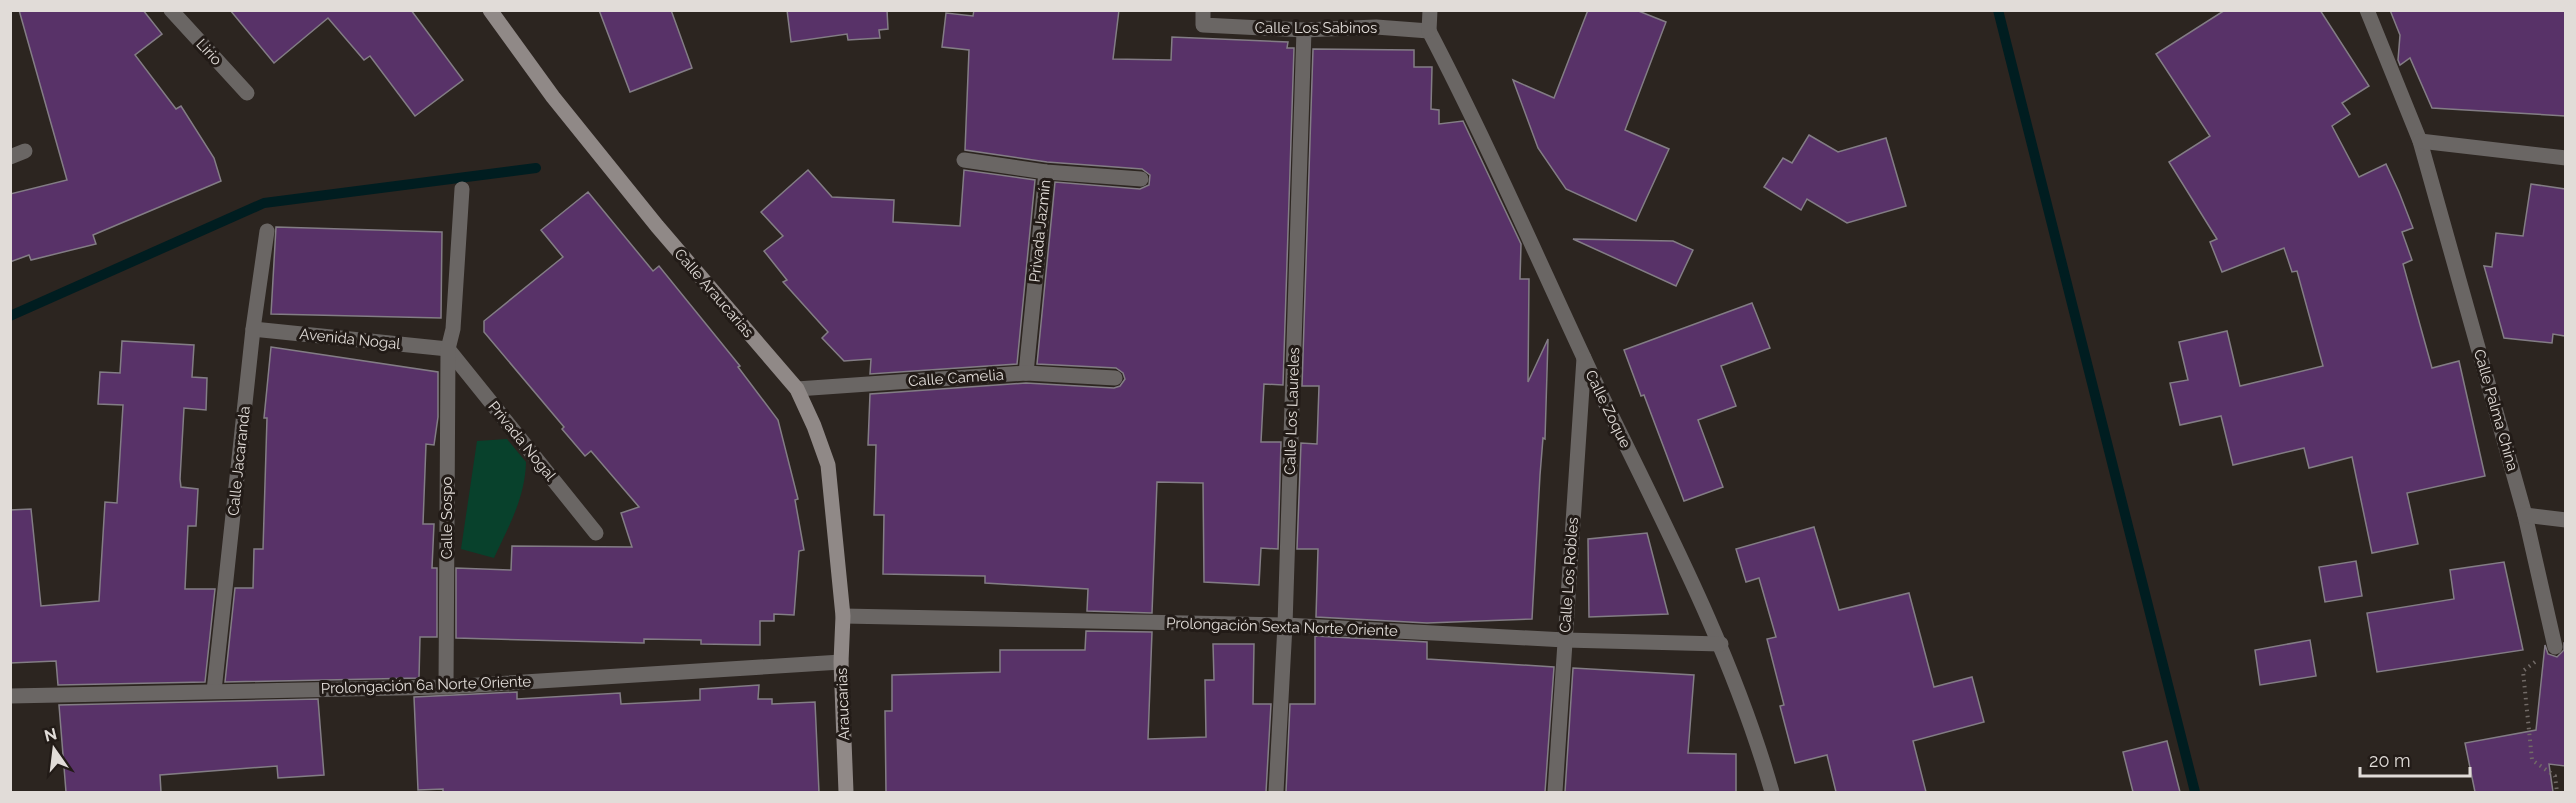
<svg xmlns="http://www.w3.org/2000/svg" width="2576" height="803" font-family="Raleway,sans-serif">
	<rect width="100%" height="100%" fill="#2c2520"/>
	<path fill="#08412c" d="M507 439 526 462C525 498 509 526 494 558L461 549 477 441Z"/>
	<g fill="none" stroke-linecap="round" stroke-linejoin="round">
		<g stroke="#001d20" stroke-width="10">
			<polyline points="1998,10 2195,792"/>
			<polyline points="10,316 264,203 536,168"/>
		</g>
	</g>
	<g fill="#583268" stroke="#837d85" stroke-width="1.5">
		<polygon points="19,10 143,10 162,34 135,55 176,109 181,106 214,158 221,181 93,235 96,244 31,260 29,255 10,262 10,194 67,180"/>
		<polygon points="230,10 411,10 463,80 415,116 370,56 364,60 328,18 274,63"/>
		<polygon points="599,10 671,10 692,68 630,92"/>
		<polygon points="787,10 887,10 888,29 879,30 880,38 848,40 847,34 791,42"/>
		<polygon points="974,10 1119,10 1113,59 1171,60 1172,37 1288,42 1287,48 1294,48 1283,385 1264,384 1261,442 1281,442 1278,549 1261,548 1259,585 1204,582 1203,483 1157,482 1152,613 1087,611 1088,589 985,583 985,576 883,574 884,515 874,515 876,445 868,445 870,394 1026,383 1114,388 1120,386 1125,379 1123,373 1116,368 1037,364 1055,182 1140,189 1149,185 1150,175 1142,169 1047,162 965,150 969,50 942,47 946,13 973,16"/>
		<polygon points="1588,10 1636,10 1666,22 1625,130 1669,149 1636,221 1566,189 1538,148 1513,80 1554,98"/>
		<polygon points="2225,10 2320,10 2369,86 2342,103 2350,114 2332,126 2359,177 2386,164 2399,192 2413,228 2402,232 2412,260 2403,264 2432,368 2459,361 2485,476 2407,493 2418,544 2372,553 2352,457 2309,468 2304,448 2233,465 2221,416 2180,425 2170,383 2188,380 2179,342 2227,331 2240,386 2323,366 2297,271 2292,272 2284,248 2222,272 2210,242 2217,239 2169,162 2210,136 2156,54"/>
		<polygon points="2390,10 2565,10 2565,116 2432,108 2410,58 2400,65 2398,60 2400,35"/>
		<polygon points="1313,49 1414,50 1414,67 1432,67 1431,109 1439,110 1439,124 1463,121 1521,244 1520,279 1529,279 1528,382 1548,339 1545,439 1543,438 1540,475 1532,619 1427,623 1316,617 1318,549 1297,549 1301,443 1317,444 1319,386 1302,386"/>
		<polygon points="1809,135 1838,152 1886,138 1906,206 1847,223 1807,199 1801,210 1764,187 1783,158 1792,163"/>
		<polygon points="808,170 832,197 894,200 893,222 960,226 964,170 1035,180 1017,364 870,374 871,359 844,361 822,338 828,332 783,282 787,280 764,251 783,236 761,212"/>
		<polygon points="2531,184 2565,189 2565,336 2553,334 2552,343 2504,338 2484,266 2492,267 2496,233 2523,236"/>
		<polygon points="588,192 653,271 659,266 740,366 738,367 778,420 798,499 795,500 804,550 799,551 794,615 774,614 774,621 760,621 760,645 701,644 701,640 644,639 644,643 456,638 456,568 511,570 512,546 632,547 621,513 639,507 591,451 585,456 562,429 564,427 484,332 484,321 563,257 541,230"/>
		<polygon points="276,227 442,232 441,318 271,314"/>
		<polygon points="1573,239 1673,241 1693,250 1676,286"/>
		<polygon points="1752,303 1770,348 1721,366 1736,406 1698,420 1723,487 1684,501 1644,395 1641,396 1624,350"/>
		<polygon points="122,341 194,345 192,377 207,378 206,410 184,408 180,479 181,487 198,489 196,526 188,526 185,589 215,589 205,682 58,685 56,661 10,663 10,510 31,509 41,606 99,601 105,502 117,503 123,405 98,404 100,372 120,373"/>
		<polygon points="271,347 438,372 438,417 434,445 426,444 423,524 434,524 432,568 437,568 437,637 420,637 419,678 225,682 235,588 253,588 254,549 263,549 267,418 264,418"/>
		<polygon points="1814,527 1839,610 1909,593 1934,687 1972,677 1984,722 1913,741 1926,792 1836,792 1827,755 1795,763 1780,706 1784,705 1767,639 1776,637 1759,578 1746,582 1736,549"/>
		<polygon points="1647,533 1668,614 1589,617 1588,539"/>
		<polygon points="2356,561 2362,596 2325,602 2319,567"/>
		<polygon points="2504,562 2523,650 2377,672 2367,613 2454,599 2450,570"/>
		<polygon points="1086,631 1152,632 1148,739 1206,737 1205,680 1214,680 1213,644 1254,644 1253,704 1271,704 1266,792 886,792 885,711 892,711 892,675 1000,672 1000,650 1085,650"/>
		<polygon points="1315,636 1427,642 1427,659 1554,667 1545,792 1286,792 1290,704 1315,704"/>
		<polygon points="2310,640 2316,676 2260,685 2255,650"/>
		<polygon points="2564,643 2565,643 2565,766 2549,764 2553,792 2475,792 2465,743 2536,730 2545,645 2548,654 2557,657 2564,650"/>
		<polygon points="1573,668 1694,675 1688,753 1736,754 1736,792 1565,792"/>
		<polygon points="759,685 758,699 772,699 772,704 815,702 819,792 443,792 443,789 418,790 414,697 517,692 517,699 620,693 621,704 700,700 700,689"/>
		<polygon points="318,699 324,775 278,778 277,766 160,775 161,792 66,792 59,705"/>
		<polygon points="2167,741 2180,792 2133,792 2123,752"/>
	</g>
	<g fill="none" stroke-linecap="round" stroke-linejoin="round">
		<polyline stroke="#716a66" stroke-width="4" stroke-dasharray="1.5 4.5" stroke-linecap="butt" points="2535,662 2523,671 2532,760 2555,776 2557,792"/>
		<g stroke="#6a6664" stroke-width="15">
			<polyline points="171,10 247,93"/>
			<polyline points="1203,10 1203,25 1304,30 1376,27 1429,31"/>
			<polyline points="2367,10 2420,141 2525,515 2555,647"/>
			<path d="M1429 31C1490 148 1542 269 1598 388 1662 520 1732 651 1772 792"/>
			<polyline points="1429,31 1430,10"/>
			<polyline points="2420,141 2566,158"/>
			<polyline points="10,157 25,151"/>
			<polyline points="964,160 1046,172 1141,179"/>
			<polyline points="253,329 448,349"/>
			<polyline points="448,349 596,533"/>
			<polyline points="1026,373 1046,172"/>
			<polyline points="797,389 1026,373 1115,378"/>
			<polyline points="2525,515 2566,520"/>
			<polyline points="843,616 1285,625 1565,640 1721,644"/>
			<polyline points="446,687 448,349 453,329 462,189"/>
			<polyline points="214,691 253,329 267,231"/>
			<polyline points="10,696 446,687 841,662"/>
			<polyline points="1276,792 1285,625 1304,30"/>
			<polyline points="1555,792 1584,358"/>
		</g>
		<polyline stroke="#908987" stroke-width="15" points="490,10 553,97 657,226 797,389 814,426 828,465 843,616 841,662 846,792"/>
	</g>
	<g text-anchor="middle" stroke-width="6" stroke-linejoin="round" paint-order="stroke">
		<g font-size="15" fill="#e1dcd8" stroke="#221b17">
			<text x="1316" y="33">Calle Los Sabinos</text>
			<text transform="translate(209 52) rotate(47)" y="5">Lirio</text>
			<text transform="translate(1040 231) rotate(-84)" y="5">Privada Jazmín</text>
			<text transform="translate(714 293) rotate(49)" y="5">Calle Araucarias</text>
			<text transform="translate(350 339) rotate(6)" y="5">Avenida Nogal</text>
			<text transform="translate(956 378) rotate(-4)" y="5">Calle Camelia</text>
			<text transform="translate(1608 409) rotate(64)" y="5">Calle Zoque</text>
			<text transform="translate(2496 410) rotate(74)" y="5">Calle Palma China</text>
			<text transform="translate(1292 411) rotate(-88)" y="5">Calle Los Laureles</text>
			<text transform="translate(522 441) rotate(51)" y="5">Privada Nogal</text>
			<text transform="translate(239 461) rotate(-84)" y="5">Calle Jacaranda</text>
			<text transform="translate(447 518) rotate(-90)" y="5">Calle Sospo</text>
			<text transform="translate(1569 575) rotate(-86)" y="5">Calle Los Robles</text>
			<text transform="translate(1282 627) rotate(2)" y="5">Prolongación Sexta Norte Oriente</text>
			<text transform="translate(426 685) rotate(-2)" y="5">Prolongación 6a Norte Oriente</text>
			<text transform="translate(843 704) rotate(-92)" y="5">Araucarias</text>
		</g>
	</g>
	<rect width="2576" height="803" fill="none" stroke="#e1dcd8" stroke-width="24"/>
	<g transform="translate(54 749) rotate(346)" stroke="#221b17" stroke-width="4.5" paint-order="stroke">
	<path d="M0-4.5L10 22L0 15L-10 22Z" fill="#e1dcd8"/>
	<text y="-9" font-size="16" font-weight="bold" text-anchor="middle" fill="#e1dcd8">N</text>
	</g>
	<path d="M2360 767v9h110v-9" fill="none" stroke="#e1dcd8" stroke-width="3"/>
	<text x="2369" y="767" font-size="18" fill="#e1dcd8" stroke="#221b17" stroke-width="4.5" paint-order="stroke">20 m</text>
</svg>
